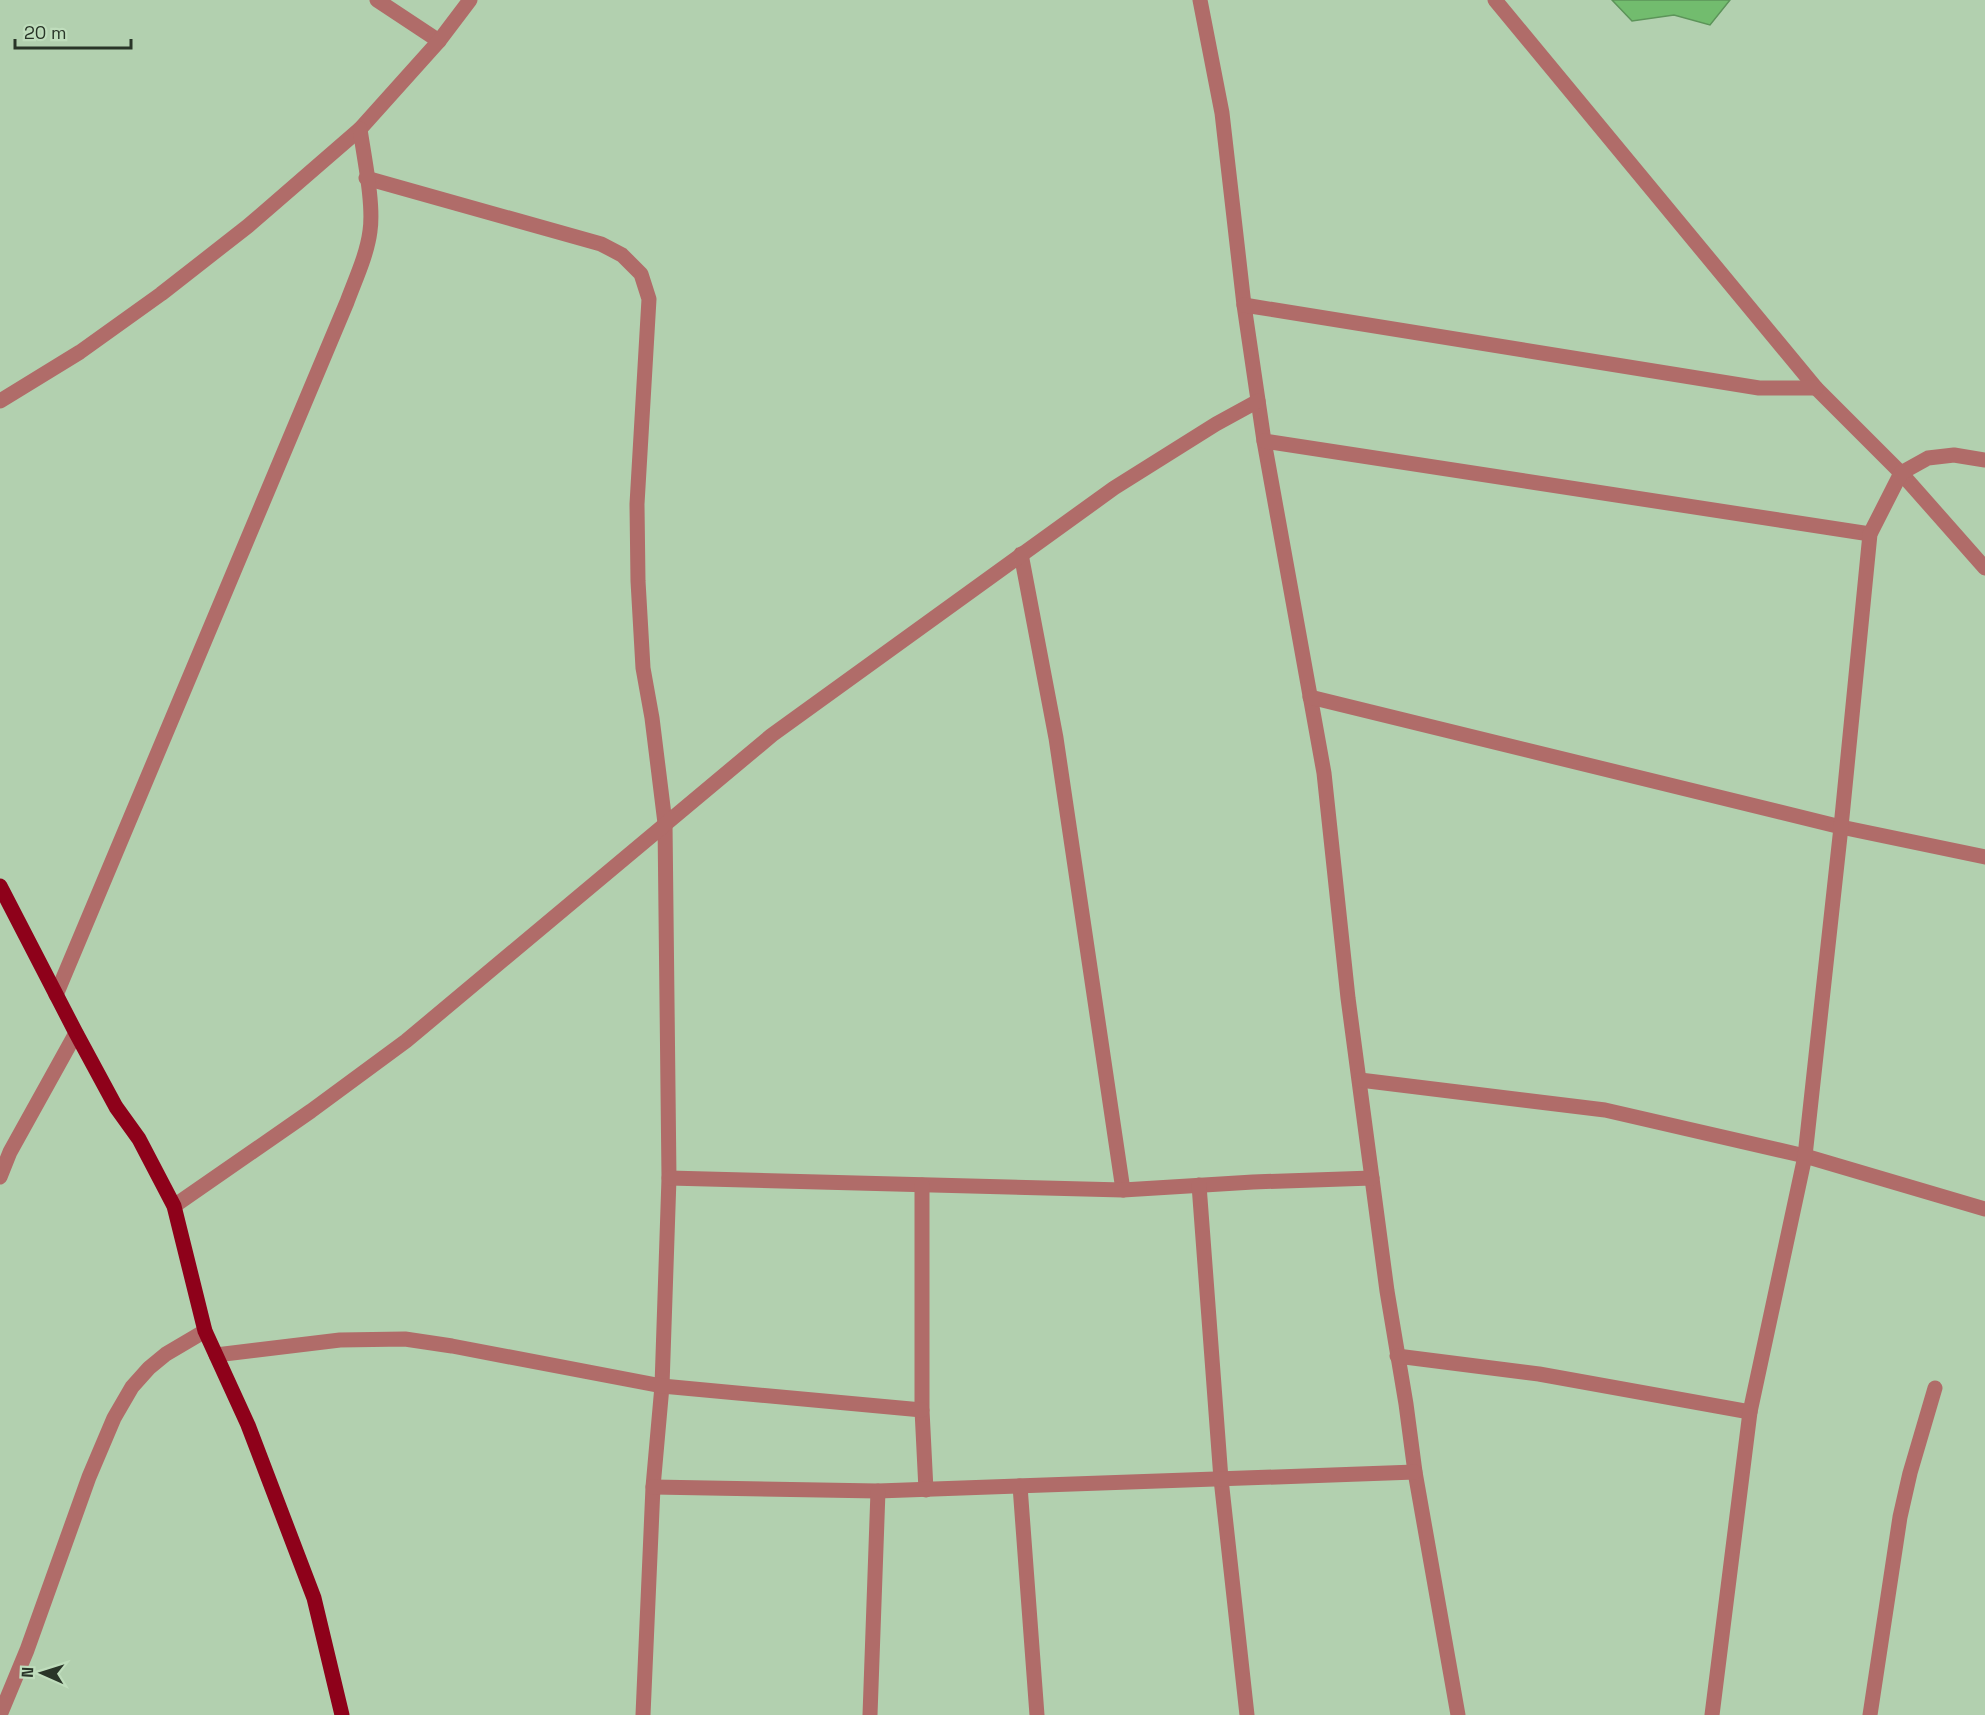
<svg xmlns="http://www.w3.org/2000/svg" width="1985" height="1715" font-family="'Space Grotesk',sans-serif">
	<rect width="100%" height="100%" fill="#b2d0af"/>
	<polygon fill="#72bc6e" stroke="#5c9459" stroke-width="1.5" points="1612,0 1730,0 1710,25 1674,15 1632,21"/>
	<g fill="none" stroke-linecap="round" stroke-linejoin="round">
		<g stroke="#b06c69" stroke-width="15">
			<polyline points="377,0 439,41"/>
			<polyline points="1200,0 1222,113 1244,305 1264,441 1324,773 1348,998 1387,1291 1406,1404 1415,1472 1458,1715"/>
			<polyline points="1495,0 1816,388 1901,473 1985,568"/>
			<polyline points="366,178 601,244 622,255 641,274 649,299 637,504 638,581 643,668 652,718 665,823 669,1178 662,1386 653,1487 643,1715"/>
			<polyline points="1244,305 1759,388 1816,388"/>
			<polyline points="0,401 80,352 161,294 248,226 360,129 439,41 470,0"/>
			<polyline points="1264,441 1870,534"/>
			<polyline points="1021,554 1056,738 1123,1190"/>
			<polyline points="1310,697 1841,827 1985,857"/>
			<path d="M56 995 347 302C355 280 367 255 370 231 374 204 364 157 360 129"/>
			<polyline points="1360,1080 1605,1110 1805,1156 1985,1209"/>
			<polyline points="0,1177 10,1152 76,1033"/>
			<polyline points="669,1178 1123,1190 1253,1182 1372,1178"/>
			<polyline points="922,1185 922,1410 926,1490"/>
			<polyline points="1199,1185 1221,1479 1247,1715"/>
			<polyline points="174,1206 311,1111 406,1041 772,735 1114,488 1216,424 1258,401"/>
			<polyline points="216,1355 340,1340 405,1339 452,1346 662,1386 922,1410"/>
			<polyline points="1397,1356 1539,1374 1750,1412"/>
			<polyline points="1020,1486 1037,1715"/>
			<polyline points="653,1487 878,1491 1415,1472"/>
			<polyline points="0,1715 27,1650 89,1477 114,1418 132,1387 149,1368 166,1354 205,1331"/>
			<polyline points="870,1715 878,1491"/>
			<polyline points="1712,1715 1750,1412 1805,1156 1841,827 1870,534 1901,473 1928,458 1954,455 1985,460"/>
			<polyline points="1870,1715 1900,1517 1910,1473 1935,1388"/>
		</g>
		<polyline stroke="#8e011a" stroke-width="15" points="0,886 76,1033 116,1107 139,1139 174,1206 205,1331 248,1425 314,1598 342,1715"/>
	</g>
	<g transform="translate(42 1673) rotate(273)" stroke="#bfddbc" stroke-width="4.5" paint-order="stroke">
	<path d="M0-4.5L10 22L0 15L-10 22Z" fill="#293528"/>
	<text y="-9" font-size="16" font-weight="bold" text-anchor="middle" fill="#293528">N</text>
	</g>
	<path d="M15 39v9h116v-9" fill="none" stroke="#293528" stroke-width="3"/>
	<text x="24" y="39" font-size="18" fill="#293528" stroke="#bfddbc" stroke-width="4.5" paint-order="stroke">20 m</text>
</svg>
